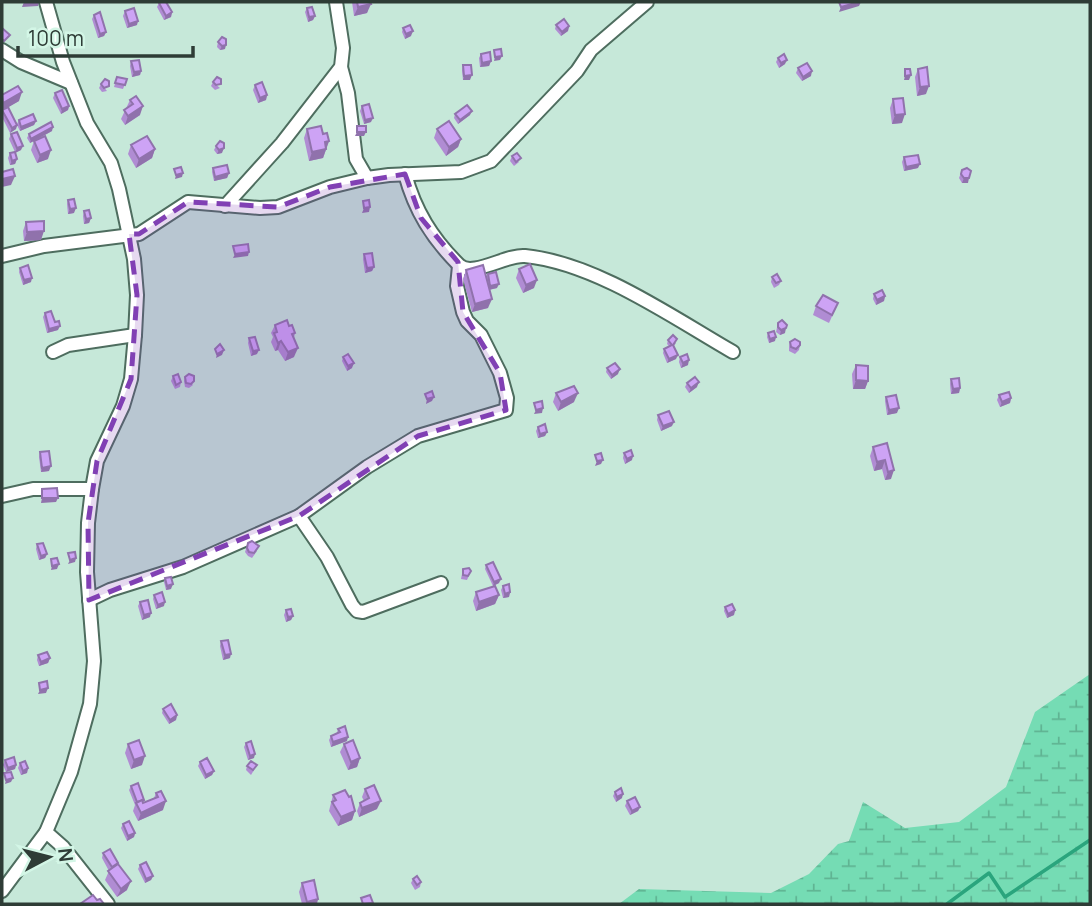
<svg xmlns="http://www.w3.org/2000/svg" width="1092" height="906" font-family="Manrope,sans-serif">
	<defs>
		<pattern id="wetland-marsh" width="20" height="14" patternUnits="userSpaceOnUse" patternTransform="scale(1.75)"><rect width="20" height="14" fill="#75dcb4"/><path d="M1 5h8M5 5V1M11 12h8M15 12V8" fill="none" stroke="#60b493"/></pattern>
	</defs>
	<rect width="100%" height="100%" fill="#c6e8d9"/>
	<polygon fill="url(#wetland-marsh)" points="1090,674 1090,904 619,904 639,889 771,893 809,874 838,844 849,841 863,802 905,828 959,822 1006,787 1035,712"/>
	<g fill="none" stroke-linecap="round" stroke-linejoin="round">
		<polyline stroke="#2aa57d" stroke-width="3.5" points="947,904 989,873 1005,897 1090,840"/>
		<defs>
			<g id="minor">
				<polyline points="2,50 21,62 71,83"/>
				<polyline points="341,67 348,93 356,159 367,178"/>
				<path d="M405 174C415 211 432 238 459 265 472 278 507 254 525 256 596 263 672 317 733 352"/>
				<polyline points="225,206 282,143 341,67 343,48 336,2"/>
				<polyline points="2,256 44,246 139,234 188,202 260,208 278,207 330,187 367,178 389,175 461,172 491,161 577,71 591,50 647,2"/>
				<polyline points="53,352 68,345 135,335"/>
				<polyline points="2,496 33,489 92,489"/>
				<polyline points="299,516 327,557 352,605 357,611 363,612 441,583"/>
				<polyline points="89,600 110,590 183,567 299,516 367,467 418,436 506,410 507,398 500,373 481,335 467,321 463,312 457,286 459,266"/>
				<polyline points="46,832 63,847 108,904"/>
				<polyline points="2,891 46,832 71,772 90,704 94,661 87,572 88,523 92,489 97,461 123,406 131,379 135,335 137,295 134,259 119,189 111,163 87,123 63,62 46,2"/>
			</g>
		</defs>
		<use href="#minor" stroke="#4e6d5f" stroke-width="16"/>
		<use href="#minor" stroke="#fff" stroke-width="12"/>
	</g>
	<g fill="#b08cd3">
		<polygon points="352,2 370,2 367,13 354,16"/>
		<polygon points="159,3 172,12 171,17 164,20 157,7"/>
		<polygon points="307,8 315,16 313,20 308,22 305,12"/>
		<polygon points="125,11 137,25 127,28 123,16"/>
		<polygon points="94,15 106,32 104,36 98,38 92,19"/>
		<polygon points="556,25 569,26 568,31 561,36 555,29"/>
		<polygon points="403,28 411,36 405,39 402,32"/>
		<polygon points="218,42 225,49 220,50 217,47"/>
		<polygon points="481,54 491,61 489,66 480,67 479,58"/>
		<polygon points="778,58 785,64 779,68 776,62"/>
		<polygon points="131,61 141,71 140,75 132,77 130,66"/>
		<polygon points="463,65 470,80 463,80 462,70"/>
		<polygon points="798,68 811,76 802,81 796,73"/>
		<polygon points="918,69 926,94 917,96 915,77"/>
		<polygon points="117,77 127,79 123,89 114,87"/>
		<polygon points="213,82 220,88 215,90 211,86"/>
		<polygon points="101,84 107,91 102,92 99,88"/>
		<polygon points="255,85 267,95 266,100 258,103 253,90"/>
		<polygon points="55,93 69,106 68,110 61,114 53,98"/>
		<polygon points="2,95 19,101 8,107 17,124 19,120 36,121 34,125 20,131 17,125 16,129 10,133 2,117"/>
		<polygon points="893,99 902,123 892,124 890,108"/>
		<polygon points="130,100 140,115 125,125 121,119"/>
		<polygon points="362,106 371,122 364,124 360,111"/>
		<polygon points="455,114 470,115 458,124 454,118"/>
		<polygon points="307,129 323,134 329,141 323,158 309,161 304,138"/>
		<polygon points="437,129 461,139 458,147 446,156 434,138"/>
		<polygon points="52,131 36,140 48,159 37,163 31,150 34,141 30,143 27,138 29,134"/>
		<polygon points="11,134 21,150 15,153 17,159 15,164 10,165 8,158 10,153 15,152 9,139"/>
		<polygon points="131,145 155,149 152,158 136,168 128,154"/>
		<polygon points="216,146 222,153 217,154 214,150"/>
		<polygon points="512,156 519,162 514,166 510,161"/>
		<polygon points="904,157 918,168 904,171 902,162"/>
		<polygon points="213,168 229,173 227,178 214,181 212,172"/>
		<polygon points="962,170 968,183 962,183 959,178"/>
		<polygon points="68,200 74,213 68,214 67,204"/>
		<polygon points="84,211 91,218 89,223 84,224 83,216"/>
		<polygon points="26,222 41,240 24,241 23,231"/>
		<polygon points="364,254 374,267 372,271 365,273 363,259"/>
		<polygon points="20,268 31,282 23,285 19,272"/>
		<polygon points="519,269 534,288 523,293 516,278"/>
		<polygon points="466,270 486,278 488,274 497,288 489,290 488,308 472,312 463,279"/>
		<polygon points="772,277 781,281 779,285 774,288 771,282"/>
		<polygon points="874,294 885,296 884,301 876,305 873,299"/>
		<polygon points="838,303 829,323 813,315 816,306"/>
		<polygon points="45,313 55,322 58,330 47,333 43,317"/>
		<polygon points="778,323 785,333 780,335 776,332"/>
		<polygon points="275,325 289,326 295,333 294,338 294,357 285,361 278,350 275,351 271,342 273,337 271,333"/>
		<polygon points="768,333 775,341 769,343 767,337"/>
		<polygon points="249,338 257,354 251,356 248,343"/>
		<polygon points="668,340 676,343 674,346 676,359 667,363 663,353 664,349 669,346 667,344"/>
		<polygon points="790,342 800,345 799,350 795,354 789,351 789,347"/>
		<polygon points="343,357 352,368 347,371 342,361"/>
		<polygon points="680,357 688,365 681,368 679,362"/>
		<polygon points="856,365 868,381 865,389 853,389 852,374"/>
		<polygon points="607,368 618,374 611,379 606,372"/>
		<polygon points="173,376 181,382 180,387 175,389 171,381"/>
		<polygon points="185,377 193,385 189,388 185,387 184,381"/>
		<polygon points="951,379 960,388 959,393 951,394 950,384"/>
		<polygon points="687,383 697,387 689,393 685,387"/>
		<polygon points="556,393 574,402 558,411 553,402"/>
		<polygon points="999,395 1011,398 1010,403 1000,407 997,400"/>
		<polygon points="886,397 897,413 887,415 885,401"/>
		<polygon points="658,415 672,426 661,431 657,420"/>
		<polygon points="538,427 547,432 545,436 538,438 536,431"/>
		<polygon points="887,443 891,479 885,480 882,469 874,471 870,456 873,447"/>
		<polygon points="40,452 49,471 41,472 39,457"/>
		<polygon points="624,453 632,460 625,464 623,458"/>
		<polygon points="248,543 257,551 252,558 248,556 245,552"/>
		<polygon points="37,544 47,554 45,558 39,560 36,549"/>
		<polygon points="486,565 499,583 493,586 485,569"/>
		<polygon points="463,569 471,571 467,580 461,579"/>
		<polygon points="165,578 171,589 166,590 164,582"/>
		<polygon points="503,586 510,592 509,597 503,598 501,590"/>
		<polygon points="476,592 499,595 495,604 476,611 473,601"/>
		<polygon points="154,595 164,606 156,609 153,599"/>
		<polygon points="140,602 150,617 142,620 138,606"/>
		<polygon points="725,607 735,610 734,615 727,618 724,611"/>
		<polygon points="286,610 293,616 291,620 286,622 284,615"/>
		<polygon points="221,641 230,658 223,660 220,646"/>
		<polygon points="38,655 50,658 48,663 39,666 37,660"/>
		<polygon points="163,709 177,715 176,720 169,724 162,713"/>
		<polygon points="338,729 347,741 331,747 329,740 331,736 337,733"/>
		<polygon points="246,743 254,758 248,760 244,747"/>
		<polygon points="128,744 142,765 131,769 125,753"/>
		<polygon points="344,744 360,758 357,767 348,770 340,752"/>
		<polygon points="5,760 16,765 15,769 6,772 3,765"/>
		<polygon points="200,762 214,771 212,775 205,779 198,766"/>
		<polygon points="20,763 28,768 27,773 21,775 18,768"/>
		<polygon points="257,765 251,775 246,770 247,766"/>
		<polygon points="131,786 144,800 143,803 154,798 156,793 163,810 138,821 133,811 135,805 129,790"/>
		<polygon points="365,789 377,809 359,817 357,811 360,803 364,801 362,797"/>
		<polygon points="615,792 622,798 616,802 613,796"/>
		<polygon points="333,795 355,811 352,820 338,826 329,811"/>
		<polygon points="627,801 640,807 638,811 630,815 625,806"/>
		<polygon points="123,824 135,833 134,837 127,841 121,828"/>
		<polygon points="103,853 118,865 127,890 117,897 105,880 109,871 102,858"/>
		<polygon points="140,865 153,876 151,880 145,883 138,869"/>
		<polygon points="413,879 421,882 420,887 415,890 411,883"/>
		<polygon points="302,883 317,904 302,904 299,892"/>
	</g>
	<g fill="#9072ac">
		<polygon points="24,2 39,2 38,6 22,7"/>
		<polygon points="861,2 859,6 839,12 841,7"/>
		<polygon points="371,4 367,13 354,16 358,7"/>
		<polygon points="172,12 171,17 164,20 166,16"/>
		<polygon points="315,16 313,20 308,22 309,17"/>
		<polygon points="138,21 137,25 127,28 129,24"/>
		<polygon points="569,26 568,31 561,36 562,32"/>
		<polygon points="413,31 411,36 405,39 406,34"/>
		<polygon points="106,32 104,36 98,38 100,34"/>
		<polygon points="226,45 225,49 220,50 222,46"/>
		<polygon points="502,56 500,60 494,61 495,57"/>
		<polygon points="787,60 785,64 779,68 781,63"/>
		<polygon points="491,61 489,66 480,67 482,63"/>
		<polygon points="141,71 140,75 132,77 134,72"/>
		<polygon points="812,71 811,76 802,81 803,77"/>
		<polygon points="472,75 470,80 463,80 464,76"/>
		<polygon points="911,75 909,80 904,80 905,76"/>
		<polygon points="929,86 926,94 917,96 920,87"/>
		<polygon points="22,92 19,101 2,111 3,103"/>
		<polygon points="267,95 266,100 258,103 260,98"/>
		<polygon points="69,106 68,110 61,114 62,109"/>
		<polygon points="143,106 140,115 125,125 128,116"/>
		<polygon points="472,111 470,115 458,124 460,120"/>
		<polygon points="905,114 902,123 892,124 895,115"/>
		<polygon points="373,118 371,122 364,124 365,120"/>
		<polygon points="36,121 34,125 20,131 21,127"/>
		<polygon points="17,125 16,129 10,133 12,128"/>
		<polygon points="53,127 52,131 30,143 31,139"/>
		<polygon points="357,132 366,132 364,136 355,136"/>
		<polygon points="461,139 458,147 446,156 449,147"/>
		<polygon points="329,141 323,158 309,161 312,152 325,142"/>
		<polygon points="23,146 21,150 15,153 17,148"/>
		<polygon points="224,148 222,153 217,154 219,150"/>
		<polygon points="155,149 152,158 136,168 139,159"/>
		<polygon points="51,150 48,159 37,163 40,155"/>
		<polygon points="17,159 15,164 10,165 12,161"/>
		<polygon points="920,164 918,168 904,171 906,167"/>
		<polygon points="183,173 182,177 175,179 176,175"/>
		<polygon points="229,173 227,178 214,181 215,177"/>
		<polygon points="15,176 11,185 2,187 2,179"/>
		<polygon points="964,178 969,178 968,183 962,183"/>
		<polygon points="370,207 369,212 362,213 364,208"/>
		<polygon points="76,208 74,213 68,214 70,209"/>
		<polygon points="91,218 89,223 84,224 86,219"/>
		<polygon points="44,231 41,240 24,241 27,232"/>
		<polygon points="249,252 248,256 233,258 235,254"/>
		<polygon points="374,267 372,271 365,273 367,268"/>
		<polygon points="32,278 31,282 23,285 24,280"/>
		<polygon points="537,280 534,288 523,293 526,285"/>
		<polygon points="499,284 497,288 488,290 490,286"/>
		<polygon points="885,296 884,301 876,305 877,300"/>
		<polygon points="492,299 488,308 472,312 475,304"/>
		<polygon points="60,326 58,330 47,333 49,329"/>
		<polygon points="786,328 785,333 780,335 781,330"/>
		<polygon points="776,337 775,341 769,343 770,339"/>
		<polygon points="281,341 278,350 275,351 278,343"/>
		<polygon points="298,348 294,357 285,361 288,352"/>
		<polygon points="224,350 222,355 216,358 217,354"/>
		<polygon points="259,350 257,354 251,356 253,351"/>
		<polygon points="678,355 676,359 667,363 669,359"/>
		<polygon points="689,360 688,365 681,368 683,363"/>
		<polygon points="354,363 352,368 347,371 348,366"/>
		<polygon points="620,369 618,374 611,379 612,375"/>
		<polygon points="856,380 868,381 865,389 853,389"/>
		<polygon points="699,382 697,387 689,393 691,388"/>
		<polygon points="960,388 959,393 951,394 953,389"/>
		<polygon points="578,393 574,402 558,411 561,402"/>
		<polygon points="434,397 432,401 426,404 427,399"/>
		<polygon points="1011,398 1010,403 1000,407 1002,402"/>
		<polygon points="543,408 542,413 534,414 536,410"/>
		<polygon points="899,408 897,413 887,415 889,410"/>
		<polygon points="674,422 672,426 661,431 663,426"/>
		<polygon points="547,432 545,436 538,438 540,434"/>
		<polygon points="633,456 632,460 625,464 627,459"/>
		<polygon points="603,460 601,464 595,466 597,461"/>
		<polygon points="885,460 882,469 874,471 877,462"/>
		<polygon points="51,466 49,471 41,472 42,468"/>
		<polygon points="894,470 891,479 885,480 888,472"/>
		<polygon points="42,498 58,498 56,502 41,503"/>
		<polygon points="47,554 45,558 39,560 41,556"/>
		<polygon points="76,558 75,562 68,564 70,560"/>
		<polygon points="59,564 57,569 51,570 52,566"/>
		<polygon points="501,579 499,583 493,586 494,582"/>
		<polygon points="173,584 171,589 166,590 167,586"/>
		<polygon points="510,592 509,597 503,598 505,594"/>
		<polygon points="499,595 495,604 476,611 479,602"/>
		<polygon points="165,602 164,606 156,609 158,605"/>
		<polygon points="735,610 734,615 727,618 728,614"/>
		<polygon points="151,613 150,617 142,620 144,615"/>
		<polygon points="293,616 291,620 286,622 288,617"/>
		<polygon points="231,654 230,658 223,660 225,655"/>
		<polygon points="50,658 48,663 39,666 41,662"/>
		<polygon points="48,688 46,693 38,694 40,690"/>
		<polygon points="177,715 176,720 169,724 170,720"/>
		<polygon points="348,737 347,741 331,747 333,742"/>
		<polygon points="255,754 254,758 248,760 250,756"/>
		<polygon points="145,756 142,765 131,769 134,760"/>
		<polygon points="360,758 357,767 348,770 351,762"/>
		<polygon points="16,765 15,769 6,772 8,768"/>
		<polygon points="28,768 27,773 21,775 23,771"/>
		<polygon points="214,771 212,775 205,779 206,775"/>
		<polygon points="13,778 11,782 5,784 6,780"/>
		<polygon points="623,794 622,798 616,802 617,797"/>
		<polygon points="166,801 163,810 138,821 141,813"/>
		<polygon points="381,801 377,809 359,817 362,808"/>
		<polygon points="640,807 638,811 630,815 632,811"/>
		<polygon points="355,811 352,820 338,826 341,817"/>
		<polygon points="135,833 134,837 127,841 128,836"/>
		<polygon points="153,876 151,880 145,883 146,879"/>
		<polygon points="131,881 127,890 117,897 121,889"/>
		<polygon points="318,899 317,904 306,904 307,902"/>
	</g>
	<g fill="#cda3f5" stroke="#9072ac" stroke-width="2">
		<polygon points="161,2 166,2 172,12 166,16 159,3"/>
		<polygon points="357,2 370,2 371,4 358,7"/>
		<polygon points="839,2 859,2 841,7"/>
		<polygon points="312,7 315,16 309,17 307,8"/>
		<polygon points="134,8 138,21 129,24 125,11"/>
		<polygon points="100,12 106,32 100,34 94,15"/>
		<polygon points="564,19 569,26 562,32 556,25"/>
		<polygon points="410,25 413,31 406,34 403,28"/>
		<polygon points="2,28 10,35 4,41 2,39"/>
		<polygon points="222,37 226,39 226,45 222,46 218,42"/>
		<polygon points="501,49 502,56 495,57 494,50"/>
		<polygon points="490,52 491,61 482,63 481,54"/>
		<polygon points="784,54 787,60 781,63 778,58"/>
		<polygon points="139,60 141,71 134,72 131,61"/>
		<polygon points="807,63 812,71 803,77 798,68"/>
		<polygon points="463,65 471,65 472,75 464,76"/>
		<polygon points="927,67 929,86 920,87 918,69"/>
		<polygon points="905,69 910,69 911,75 905,76"/>
		<polygon points="117,77 127,79 125,85 115,83"/>
		<polygon points="217,77 221,79 221,84 216,85 213,82"/>
		<polygon points="105,79 109,81 109,86 104,88 101,84"/>
		<polygon points="262,82 267,95 260,98 255,85"/>
		<polygon points="18,86 22,92 3,103 2,95"/>
		<polygon points="62,90 69,106 62,109 55,93"/>
		<polygon points="136,96 143,106 128,116 124,110 133,104 130,100"/>
		<polygon points="903,98 905,114 895,115 893,99"/>
		<polygon points="369,104 373,118 365,120 362,106"/>
		<polygon points="467,105 472,111 460,120 455,114"/>
		<polygon points="8,107 17,125 12,128 2,110"/>
		<polygon points="33,114 36,121 21,127 19,120"/>
		<polygon points="449,121 461,139 449,147 437,129"/>
		<polygon points="51,122 53,127 31,139 29,134"/>
		<polygon points="321,126 323,134 327,133 329,141 325,142 326,149 312,152 307,129"/>
		<rect x="357" y="126" width="9" height="6"/>
		<polygon points="17,132 23,146 17,148 11,134"/>
		<polygon points="45,136 51,150 40,155 34,141"/>
		<polygon points="147,136 155,149 139,159 131,145"/>
		<polygon points="220,141 224,143 224,148 219,150 216,146"/>
		<polygon points="15,152 17,159 12,161 10,153"/>
		<polygon points="517,153 521,158 516,162 512,156"/>
		<polygon points="918,155 920,164 906,167 904,157"/>
		<polygon points="227,165 229,173 215,177 213,168"/>
		<polygon points="181,167 183,173 176,175 174,169"/>
		<polygon points="967,168 971,171 969,178 964,178 961,174 962,170"/>
		<polygon points="13,169 15,176 2,179 3,184 2,184 2,172"/>
		<polygon points="74,199 76,208 70,209 68,200"/>
		<polygon points="369,200 370,207 364,208 363,201"/>
		<polygon points="89,210 91,218 86,219 84,211"/>
		<polygon points="44,221 44,231 27,232 26,222"/>
		<polygon points="248,244 249,252 235,254 233,246"/>
		<polygon points="372,253 374,267 367,268 364,254"/>
		<polygon points="530,264 537,280 526,285 519,269"/>
		<polygon points="28,265 32,278 24,280 20,268"/>
		<polygon points="483,265 492,299 475,304 466,270"/>
		<polygon points="496,272 499,284 490,286 488,274"/>
		<polygon points="777,274 781,281 776,283 772,277"/>
		<polygon points="882,290 885,296 877,300 874,294"/>
		<polygon points="823,295 838,303 832,315 816,306"/>
		<polygon points="51,311 55,322 59,321 60,326 49,329 45,313"/>
		<polygon points="287,320 289,326 292,325 295,333 292,334 298,348 288,352 281,341 278,343 274,333 277,332 275,325"/>
		<polygon points="782,320 787,325 786,328 781,330 778,327 778,323"/>
		<polygon points="774,331 776,337 770,339 768,333"/>
		<polygon points="673,335 677,339 673,345 678,355 669,359 664,349 672,345 668,340"/>
		<polygon points="255,337 259,350 253,351 249,338"/>
		<polygon points="795,339 800,342 800,345 796,349 791,347 790,342"/>
		<polygon points="220,344 224,350 217,354 215,349"/>
		<polygon points="348,354 354,363 348,366 343,357"/>
		<polygon points="687,354 689,360 683,363 680,357"/>
		<polygon points="615,363 620,369 612,375 607,368"/>
		<polygon points="856,365 868,366 868,381 856,380"/>
		<polygon points="178,374 181,382 176,385 173,376"/>
		<polygon points="189,374 194,376 194,381 191,384 186,383 185,377"/>
		<polygon points="695,377 699,382 691,388 687,383"/>
		<polygon points="959,378 960,388 953,389 951,379"/>
		<polygon points="574,386 578,393 561,402 556,393"/>
		<polygon points="432,391 434,397 427,399 425,394"/>
		<polygon points="1009,392 1011,398 1002,402 999,395"/>
		<polygon points="896,395 899,408 889,410 886,397"/>
		<polygon points="542,401 543,408 536,410 534,403"/>
		<polygon points="669,411 674,422 663,426 658,415"/>
		<polygon points="545,424 547,432 540,434 538,427"/>
		<polygon points="887,443 894,470 888,472 885,460 877,462 873,447"/>
		<polygon points="631,450 633,456 627,459 624,453"/>
		<polygon points="49,451 51,466 42,468 40,452"/>
		<polygon points="601,453 603,460 597,461 595,455"/>
		<polygon points="57,488 58,498 42,498 42,489"/>
		<polygon points="252,541 259,546 254,553 249,552 247,548 248,543"/>
		<polygon points="43,543 47,554 41,556 37,544"/>
		<polygon points="75,552 76,558 70,560 68,553"/>
		<polygon points="57,558 59,564 52,566 51,559"/>
		<polygon points="493,562 501,579 494,582 486,565"/>
		<polygon points="469,568 471,571 468,576 463,575 463,569"/>
		<polygon points="171,577 173,584 167,586 165,578"/>
		<polygon points="509,584 510,592 505,594 503,586"/>
		<polygon points="495,586 499,595 479,602 476,592"/>
		<polygon points="162,592 165,602 158,605 154,595"/>
		<polygon points="148,600 151,613 144,615 140,602"/>
		<polygon points="732,604 735,610 728,614 725,607"/>
		<polygon points="291,609 293,616 288,617 286,610"/>
		<polygon points="228,640 231,654 225,655 221,641"/>
		<polygon points="47,652 50,658 41,662 38,655"/>
		<polygon points="47,681 48,688 40,690 39,683"/>
		<polygon points="171,704 177,715 170,720 163,709"/>
		<polygon points="345,726 348,737 333,742 331,736 340,732 338,729"/>
		<polygon points="139,740 145,756 134,760 128,744"/>
		<polygon points="353,740 360,758 351,762 344,744"/>
		<polygon points="251,741 255,754 250,756 246,743"/>
		<polygon points="14,757 16,765 8,768 5,760"/>
		<polygon points="207,758 214,771 206,775 200,762"/>
		<polygon points="25,761 28,768 23,771 20,763"/>
		<polygon points="251,761 257,765 253,770 247,766"/>
		<polygon points="11,772 13,778 6,780 4,773"/>
		<polygon points="138,783 144,800 137,802 131,786"/>
		<polygon points="374,785 381,801 362,808 360,803 369,798 365,789"/>
		<polygon points="621,788 623,794 617,797 615,792"/>
		<polygon points="345,790 349,797 351,796 355,811 341,817 332,802 336,800 333,795"/>
		<polygon points="161,791 166,801 141,813 136,803 142,800 143,803 158,797 156,793"/>
		<polygon points="635,797 640,807 632,811 627,801"/>
		<polygon points="129,821 135,833 128,836 123,824"/>
		<polygon points="110,849 118,863 112,867 103,853"/>
		<polygon points="146,862 153,876 146,879 140,865"/>
		<polygon points="118,864 131,881 121,889 108,871"/>
		<polygon points="417,876 421,882 417,885 413,879"/>
		<polygon points="314,880 318,899 307,902 302,883"/>
		<polygon points="93,895 97,900 100,899 104,904 80,904"/>
		<polygon points="370,895 373,903 363,904 361,898"/>
	</g>
	<path fill="#8140b4" fill-opacity="0.2" stroke="#8140b4" stroke-width="5" stroke-dasharray="14 9" stroke-linejoin="round" d="M405 174 421 218 458 262 463 312 500 373 506 410 418 436 299 516 89 600 88 523 97 461 131 379 137 295 129 234H139L188 202 278 207 330 187Z"/>
	<rect width="1092" height="906" fill="none" stroke="#2e3c36" stroke-width="7"/>
	<g transform="translate(49 857) rotate(83)" stroke="#d3f6e6" stroke-width="5" paint-order="stroke">
	<path d="M0-5L12 26L0 18L-12 26Z" fill="#2e3c36"/>
	<text y="-10" font-size="19" font-weight="bold" text-anchor="middle" fill="#2e3c36">N</text>
	</g>
	<path d="M18 46v10h175v-10" fill="none" stroke="#2e3c36" stroke-width="3.5"/>
	<text x="28" y="46" font-size="21" fill="#2e3c36" stroke="#d3f6e6" stroke-width="5" paint-order="stroke">100 m</text>
</svg>
